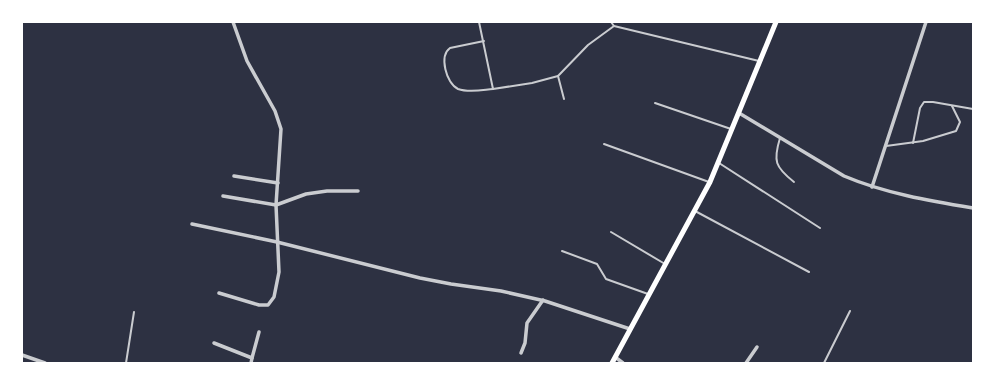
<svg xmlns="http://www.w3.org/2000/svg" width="995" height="385" font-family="Mulish,sans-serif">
	<rect width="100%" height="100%" fill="#2d3142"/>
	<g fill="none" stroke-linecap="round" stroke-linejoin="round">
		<g stroke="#caccd0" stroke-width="2">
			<polyline points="479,22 493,89 532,83 558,76"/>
			<polyline points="611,22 614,26 759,61"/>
			<path d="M484 41 450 48C439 56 446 83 458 89 469 93 482 90 493 89"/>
			<polyline points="564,99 558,76 588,45 614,26"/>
			<polyline points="655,103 731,129"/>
			<path d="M780 138C773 161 775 167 794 182"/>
			<polyline points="913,143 920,108 924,102 933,102 973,109"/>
			<polyline points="604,144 709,182"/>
			<polyline points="886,146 923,141 956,131 960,122 952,106"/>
			<polyline points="719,163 820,228"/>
			<polyline points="695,211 809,272"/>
			<polyline points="611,232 665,264"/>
			<polyline points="562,251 597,264 606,279 648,294"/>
			<polyline points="126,363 134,312"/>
			<polyline points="824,363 850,311"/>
		</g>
		<g stroke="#caccd0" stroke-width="3.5">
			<path d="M739 113 844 176C884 193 930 201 973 208"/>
			<polyline points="234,176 278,183"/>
			<polyline points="872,187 926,22"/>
			<polyline points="223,196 276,205 306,194 327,191 358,191"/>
			<polyline points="192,224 277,242 420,278 451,284 501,291 545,301 630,329"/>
			<polyline points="219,293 259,305 268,305 274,297 279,272 276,205 281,129 275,111 247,61 233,22"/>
			<polyline points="214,343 252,358 251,363"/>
			<polyline points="521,353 525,343 527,323 543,300"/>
			<polyline points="22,355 45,363"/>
			<polyline points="615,357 623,363"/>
			<polyline points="252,358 259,332"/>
			<polyline points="746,363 757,347"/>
		</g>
		<polyline stroke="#fff" stroke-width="5" points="612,363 710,182 776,22"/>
	</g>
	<rect width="995" height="385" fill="none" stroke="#ffffff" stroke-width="46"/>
</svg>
